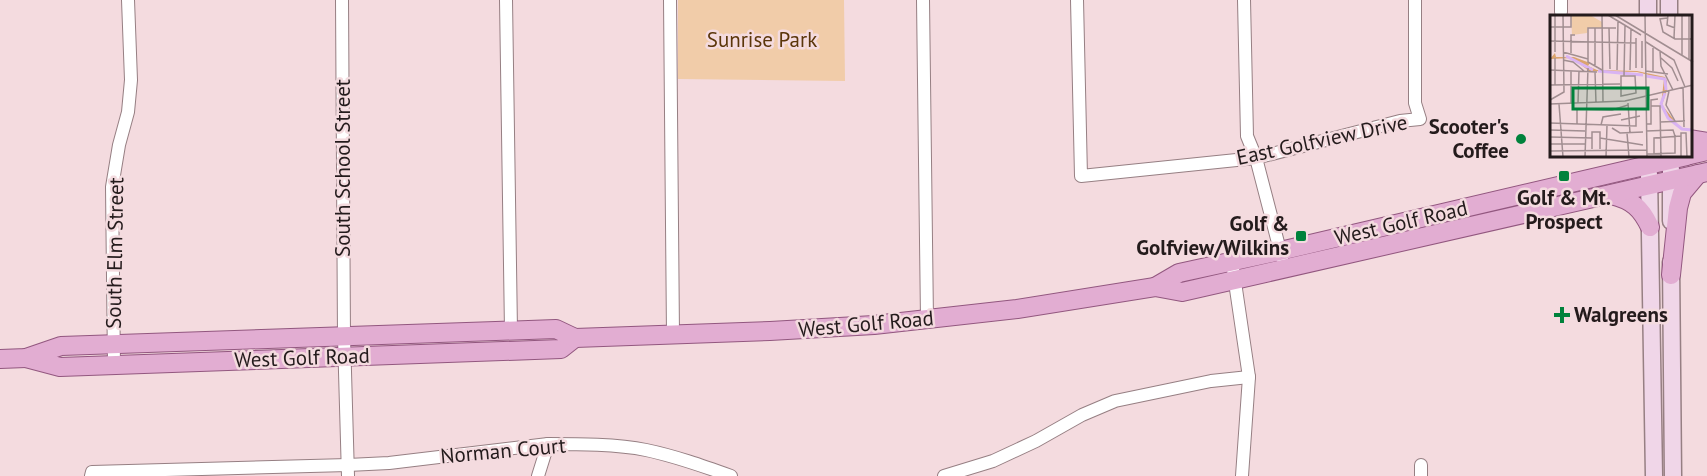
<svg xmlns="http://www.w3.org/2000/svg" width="1707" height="476" font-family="'PT Sans',sans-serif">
	<rect width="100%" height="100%" fill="#f4dbdf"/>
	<polygon fill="#f1cca9" points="678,0 844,0 845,81 678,79"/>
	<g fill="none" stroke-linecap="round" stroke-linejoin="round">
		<defs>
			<g id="minor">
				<polyline points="342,0 344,337 348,476"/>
				<polyline points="506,0 511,331"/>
				<polyline points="670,0 673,335"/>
				<polyline points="923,0 927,320"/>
				<polyline points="1077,0 1081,176 1256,158 1400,121 1420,119 1415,103 1415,0"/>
				<polyline points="1244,0 1247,136 1256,158 1282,258"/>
				<polyline points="1561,0 1561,12"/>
				<polyline points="1232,262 1249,377 1242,476"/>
				<polyline points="114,365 112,187 119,145 128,112 131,80 128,0"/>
				<polyline points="1421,465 1421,476"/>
				<path d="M91 476 92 472 348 465 389 463 548 444C578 444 617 444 646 450 675 456 703 466 731 476"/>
				<polyline points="538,476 548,444"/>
				<polyline points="944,476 993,461 1036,441 1082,415 1115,401 1211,381 1249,377"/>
			</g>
			<g id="secondary">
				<polyline points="1648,0 1648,16"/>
				<polyline points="1669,0 1669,16"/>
				<polyline points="1649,174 1654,476"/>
				<polyline points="1671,221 1671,169"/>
				<polyline points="1671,262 1673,476"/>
			</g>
			<g id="primary">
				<polyline points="1690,139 1707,142"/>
				<polyline points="1690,155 1707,151"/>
				<path d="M1611 195C1632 200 1641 208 1650 227"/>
				<polyline points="1671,275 1678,208 1682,193 1698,174"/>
				<polyline points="1155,287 1179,273 1280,251 1687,156"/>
				<polyline points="26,358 60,367 561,349 575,338"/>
				<polyline points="0,359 26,358 61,346 556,329 575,338 770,331 874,325 1017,309 1155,287 1182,292 1707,172"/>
			</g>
		</defs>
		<use href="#minor" stroke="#967f83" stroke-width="14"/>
		<use href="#secondary" stroke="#967f83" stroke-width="19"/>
		<use href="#primary" stroke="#92577f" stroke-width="20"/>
		<use href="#minor" stroke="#fff" stroke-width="12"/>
		<use href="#secondary" stroke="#f0d6e8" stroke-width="16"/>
		<use href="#primary" stroke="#e2add2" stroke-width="18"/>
	</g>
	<g fill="#00823c" stroke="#f4dbdf" stroke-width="2">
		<circle cx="1521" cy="139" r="6"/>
		<rect x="1558" y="170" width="12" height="12" rx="3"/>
		<rect x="1295" y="230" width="12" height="12" rx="3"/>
		<path d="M1559 306h6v6h6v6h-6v6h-6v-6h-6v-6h6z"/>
	</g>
	<g text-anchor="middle" stroke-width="5" stroke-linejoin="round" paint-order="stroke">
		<g font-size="21" fill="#5b360a" stroke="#f4dbdf">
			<text x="762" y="47">Sunrise Park</text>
		</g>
		<g font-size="21" font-weight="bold" fill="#241b1c" stroke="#f4dbdf" text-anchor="end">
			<text x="1509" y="134">Scooter's<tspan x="1509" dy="24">Coffee</tspan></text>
			<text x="1564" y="205" text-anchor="middle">Golf &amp; Mt.<tspan x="1564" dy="24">Prospect</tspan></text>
			<text x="1289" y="231">Golf &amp;<tspan x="1289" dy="24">Golfview/Wilkins</tspan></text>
			<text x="1574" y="322" text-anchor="start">Walgreens</text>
		</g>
		<g font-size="21" fill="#241b1c" stroke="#f4dbdf">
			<text transform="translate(1322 140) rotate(-12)" y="7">East Golfview Drive</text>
			<text transform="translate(343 168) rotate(-90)" y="7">South School Street</text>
			<text transform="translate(1401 223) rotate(-13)" y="7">West Golf Road</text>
			<text transform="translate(115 253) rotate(-89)" y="7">South Elm Street</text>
			<text transform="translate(866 324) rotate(-5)" y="7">West Golf Road</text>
			<text transform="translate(302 358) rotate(-2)" y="7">West Golf Road</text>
			<text transform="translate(503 451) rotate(-5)" y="7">Norman Court</text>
		</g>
	</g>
	<g transform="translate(1550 15)">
		<rect width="142" height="142" fill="#f4dbdf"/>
		<path d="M21 0H40L52 7V13H38L37 18 22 20Z" fill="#f1cca9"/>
		<path d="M5 38 6 42H24L40 48 38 51 47 55 87 56 115 62 117 66V75L112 90 129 111 118 104 111 90 114 64 87 57 39 56 22 43 0 44Z" fill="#dba46d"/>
		<path fill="none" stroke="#d9b3f3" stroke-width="3" d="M16 41 43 55M48 56 93 60M96 61 115 64 116 75M115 78 111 89 118 103 132 114 142 115"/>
		<path fill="none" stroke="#a18e91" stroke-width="1.5" d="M5 0V37M52 0 53 88M58 0 91 20M65 0 143 47M95 0 97 142M118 0 117 10 125 13M117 3 110 4 113 17 125 24H143M0 12H21V0M45 13V50M59 13 60 54M86 23V53M124 23 125 0M0 26 86 28M92 26V53M96 27 124 45 135 72M103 31V56M110 36 111 51 123 75M13 37 38 44M21 38V20H25M132 40V0M5 43V70M111 43 122 53 128 66M13 45 23 47 34 56M139 45V0M0 55 47 57M52 55 38 47V13H66M67 55 68 6M80 55 81 14M21 56V88M96 56 118 59M45 57 46 88M71 61H85L86 78 71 81ZM74 61 75 10M0 70 70 69M133 72 134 112M119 76 116 90 125 106M0 85 14 77 13 0M28 88 29 56M78 88 80 118M0 89 75 86 143 70M9 89 13 142M101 91H110L111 142M71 105 90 101M110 107 135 106M0 108 86 111V94M27 109V94L62 95 78 90M96 109H101V85L108 84M51 110 53 102 71 99M62 113 70 118 93 117M0 115 35 116M96 116 123 115 125 121V138L97 139M77 118 79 142M0 122 42 123M50 123 93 130M0 129H35M42 134V117H50V134M0 136 97 135M104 139V123L131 121M35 142 38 53M56 142 57 110M131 142V118H136L137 142"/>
		<path fill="#00823c" fill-opacity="0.15" stroke="#00823c" stroke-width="3" d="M23 73H98V94H23Z"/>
		<rect width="142" height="142" fill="none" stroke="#241b1c" stroke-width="3"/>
	</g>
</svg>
